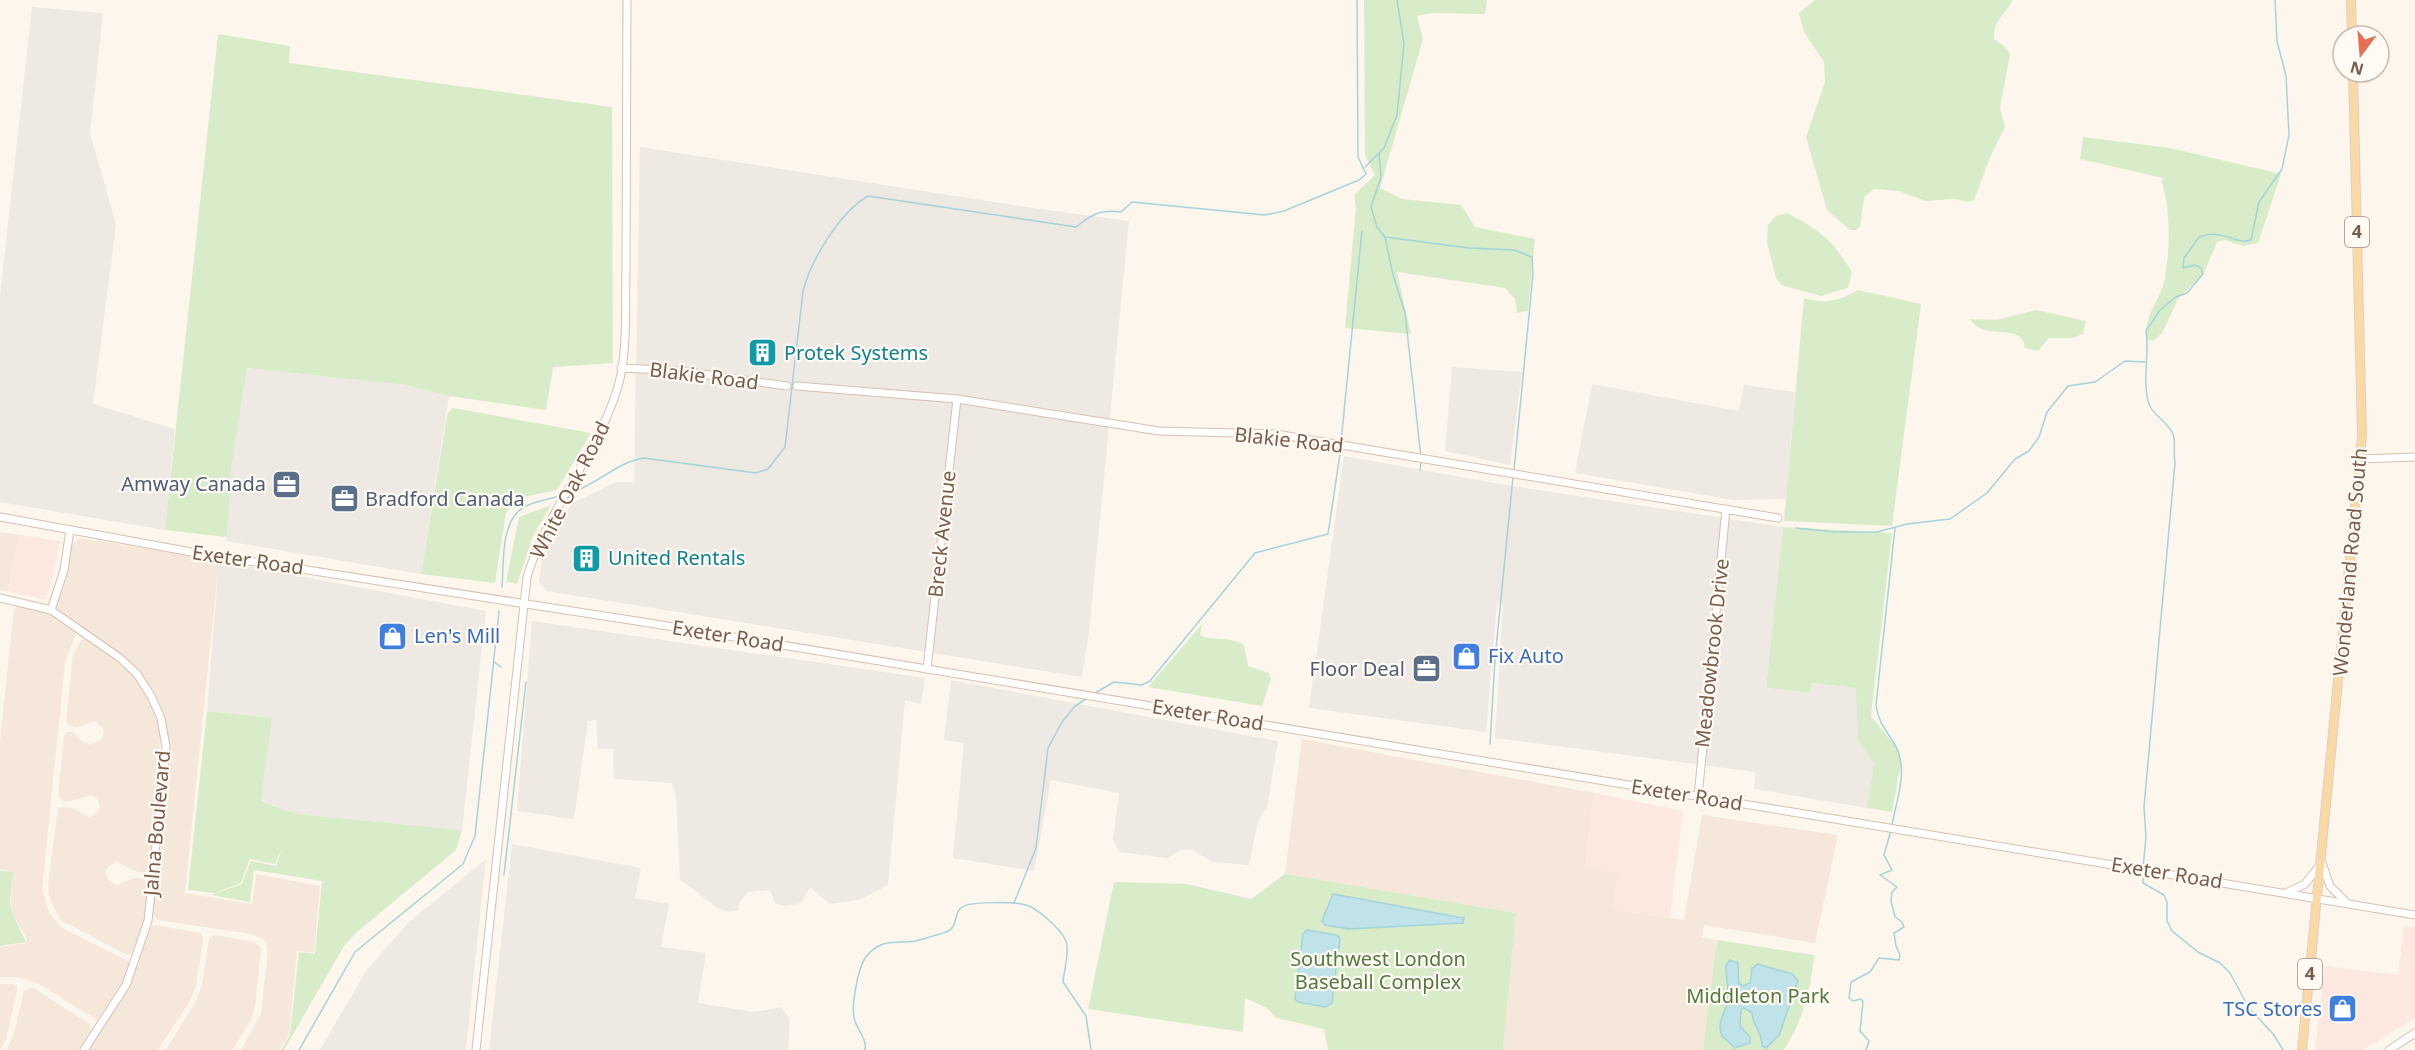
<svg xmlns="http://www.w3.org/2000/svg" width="2415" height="1050" font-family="'Noto Sans',sans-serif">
	<rect width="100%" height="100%" fill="#fdf6ec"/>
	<g fill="#f5e8da">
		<polygon points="0,532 20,535 7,591 0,590"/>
		<polygon points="80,538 219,560 185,893 252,904 256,874 320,886 314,953 297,951 289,1035 279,1050 241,1050 261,1014 268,950 263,939 251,934 158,920 152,914 168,738 166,726 153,690 139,671 126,658 58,612 56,606 64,585 71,546"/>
		<polygon points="18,605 50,615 76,633 65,663 42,889 49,913 62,928 126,960 130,965 120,986 97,1020 39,984 17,977 0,977 0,947 26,943 27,939 13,915 11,902 13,872 0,870 0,741 14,609"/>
		<polygon points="82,639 90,641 133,675 147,694 159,726 161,760 150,870 146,873 134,871 116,861 105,870 108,880 116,885 135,878 142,878 148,883 145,917 136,948 134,953 127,955 62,921 56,912 49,896 48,884 58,809 62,807 73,808 90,818 100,809 98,798 92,795 70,801 64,801 58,796 64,736 67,732 73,732 83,742 91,745 102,738 104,730 95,721 77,727 70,726 66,722 73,655"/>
		<polygon points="1302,739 1594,793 1585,866 1619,873 1613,909 1684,920 1702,815 1838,835 1815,943 1704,925 1702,937 1717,940 1703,1050 1503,1050 1516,913 1285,874"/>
		<polygon points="155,925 201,933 203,940 196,985 191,999 158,1050 88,1050 128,987 150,928"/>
		<polygon points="215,935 254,942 261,948 255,1007 251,1020 232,1050 166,1050 196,1001 202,985 209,939"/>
		<polygon points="0,984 12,984 17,986 17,991 6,1039 0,1050"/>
		<polygon points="32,987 90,1024 91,1032 79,1050 7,1050 14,1033 24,991"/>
	</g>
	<g fill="#fde8e0">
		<polygon points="20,535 61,541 46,600 7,591"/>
		<polygon points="1594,793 1683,811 1670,918 1612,909 1619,873 1585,866"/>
		<polygon points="2404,926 2415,927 2415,1018 2363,1050 2315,1050 2325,966 2398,975"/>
	</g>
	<g fill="#efe9e4">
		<polygon points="32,7 103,13 90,133 116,224 93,404 175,429 165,530 0,502 0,296"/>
		<polygon points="640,147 1033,208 1129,221 1089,632 1082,677 547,591 539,582 542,561 550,542 571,504 616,482 634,482"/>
		<polygon points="1452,367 1522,372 1510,465 1445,451"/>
		<polygon points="247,368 406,385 449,396 421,574 226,541 231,471"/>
		<polygon points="1592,384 1739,411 1744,385 1795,392 1786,499 1733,500 1575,473"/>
		<polygon points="1344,456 1512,486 1783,527 1766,688 1810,693 1811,683 1857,688 1858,740 1874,763 1867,808 1754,789 1756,772 1495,738 1503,605 1497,603 1486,732 1309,708"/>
		<polygon points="219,561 486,611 462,830 297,814 261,800 272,718 207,711"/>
		<polygon points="532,621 925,678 921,704 905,700 888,885 859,900 830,904 810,887 801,903 786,906 775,903 770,890 748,892 739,903 738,910 728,912 716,907 680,879 676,796 672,783 614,779 613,749 598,749 596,720 588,721 574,819 517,811"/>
		<polygon points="951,680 1278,741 1267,808 1258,821 1249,865 1212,862 1191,849 1181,850 1167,858 1119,852 1113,840 1119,793 1051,780 1034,871 953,858 964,743 944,740"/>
		<polygon points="512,844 641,868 635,898 669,904 661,947 706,953 698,1003 755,1012 781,1007 790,1019 788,1050 489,1050"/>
		<polygon points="486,859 466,1050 320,1050 366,971 408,923"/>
	</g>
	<g fill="#d8ecc9">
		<polygon points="1364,0 1487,0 1485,14 1432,13 1417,16 1423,39 1380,188 1402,199 1461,205 1475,227 1535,239 1528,311 1517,313 1515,299 1505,288 1397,272 1411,334 1345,328 1356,207 1354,195 1375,175 1365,156"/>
		<path d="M1815 0H2013C2005 14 1993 21 1994 39L2005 47 2010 54 2000 108 2005 127 1991 155 1974 200 1968 202 1954 199 1926 201 1899 191 1874 189 1864 197 1860 227 1856 230H1850L1827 210 1806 137 1825 82 1824 62 1804 32 1799 13Z"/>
		<polygon points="218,34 290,46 289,63 612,107 613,363 553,367 546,410 449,396 406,385 247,368 231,471 227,537 165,530"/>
		<path d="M2083 137 2170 148 2281 174 2258 243 2243 246 2225 240 2217 242 2203 275 2179 297 2162 333 2153 341 2147 339C2142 319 2161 299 2165 278 2170 250 2171 207 2161 181L2163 178 2080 159Z"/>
		<path d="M1787 213C1819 229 1833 241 1852 272L1848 288 1821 296 1781 285 1776 278 1767 242 1768 225 1776 216Z"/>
		<path d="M1858 290 1921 304 1892 526 1784 521 1804 298C1828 304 1836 302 1858 290Z"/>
		<path d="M2036 310 2086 321 2083 334 2073 338H2049L2038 351 2025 348C2022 320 1984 343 1970 319L1997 320Z"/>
		<polygon points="453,408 591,433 557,490 520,498 506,512 495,583 421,574 446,422 448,413"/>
		<polygon points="551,505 533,536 517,584 506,582 519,517"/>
		<polygon points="1783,527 1892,533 1871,716 1899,751 1901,763 1892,812 1867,808 1874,763 1858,741 1856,688 1812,683 1810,693 1766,688"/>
		<path d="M1202 624 1200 635C1215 642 1230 636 1244 645L1248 666 1269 673 1271 679 1262 706 1148 687Z"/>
		<polygon points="207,711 272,718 261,801 297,814 462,830 456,850 357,932 344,946 284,1050 281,1050 290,1035 299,952 315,954 322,881 254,870 250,902 211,895 242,884 251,861 276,866 283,846 275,864 250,859 241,883 214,893 188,890"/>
		<polygon points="0,871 13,872 10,902 13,915 26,942 0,946"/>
		<polygon points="1285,874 1516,913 1503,1050 1328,1050 1324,1029 1276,1018 1267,1008 1245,998 1243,1032 1088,1009 1114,882 1187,884 1251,899"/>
		<path d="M1717 940 1814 955C1811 990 1803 1020 1784 1050H1703Z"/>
	</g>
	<g fill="#bfe3e8" stroke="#a5d3da" stroke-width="1.5">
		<polygon points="1333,894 1464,918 1463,923 1349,929 1325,925 1322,921"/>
		<polygon points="1307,930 1336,935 1340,938 1332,1003 1325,1007 1298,1002 1295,999 1303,934"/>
		<path d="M1730 960 1738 963 1739 983 1743 986 1750 983 1752 968 1758 964 1792 974 1798 981 1779 1035 1766 1048 1762 1046C1762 1030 1752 1026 1752 1013L1744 1008 1741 1010 1740 1026 1750 1037V1043L1735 1048 1722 1036C1717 1024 1723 1016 1727 1004 1731 992 1725 978 1726 965Z"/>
	</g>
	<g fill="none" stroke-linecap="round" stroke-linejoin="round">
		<g stroke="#a5d3da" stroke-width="1.5">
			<polyline points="1379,154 1381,177 1371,207 1377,227 1385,237 1393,275 1405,313 1421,457"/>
			<polyline points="1365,167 1384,148 1397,115 1404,43 1397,0"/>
			<polyline points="1385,237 1469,248 1514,250 1532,257 1533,274 1514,470"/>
			<polyline points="1341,442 1362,231"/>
			<polyline points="1420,470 1421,462"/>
			<path d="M568 494C596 486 616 462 644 458L756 473 768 469 785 447 803 291C811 260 840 212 868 196L1076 227C1092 214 1101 209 1121 212L1132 202 1265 215 1284 211 1359 180 1366 174 1358 157 1357 0"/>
			<polyline points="1796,528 1834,532 1877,532 1907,524 1950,519 1987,493 2015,459 2029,451 2039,437 2047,412 2068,386 2095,382 2125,361 2145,362"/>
			<path d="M502 587C504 563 500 521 524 507 535 501 549 499 561 496"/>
			<polyline points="494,662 501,667"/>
			<polyline points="1095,693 1114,682 1142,685 1150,681 1255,553 1328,534 1341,447"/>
			<polyline points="1490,744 1495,659 1513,477"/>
			<path d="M1892 825C1896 802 1907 774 1898 751 1890 733 1879 727 1876 705L1895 528"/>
			<path d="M2143 868 2146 837 2144 807 2175 463C2173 453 2176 443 2173 434 2167 420 2151 415 2148 401 2142 376 2150 354 2146 331L2160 310 2176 297 2187 293 2203 274 2201 268 2195 265 2183 268 2184 258 2199 237C2223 228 2235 245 2251 240L2259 202 2282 169 2289 135 2286 76 2277 41 2275 0"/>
			<polyline points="2143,873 2143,883 2164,895 2167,902 2167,921 2172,931 2198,952 2220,963 2230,973 2249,1008 2274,1035 2283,1050"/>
			<polyline points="504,875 526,682"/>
			<polyline points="1014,903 1036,848 1048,748 1062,722 1075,706 1086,699"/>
			<polyline points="299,1050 355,952 463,864 475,836 499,611"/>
			<path d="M865 1050C867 1040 858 1030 855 1021 850 1009 858 969 865 958 881 937 896 944 915 941 925 939 936 935 946 932 959 928 953 912 962 907 972 901 1015 902 1026 905 1037 908 1062 930 1066 941 1070 951 1064 970 1063 982L1086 1016 1091 1050"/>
			<polyline points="1866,1050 1869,1041 1860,1031 1863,1002 1861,999 1853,1001 1849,998 1851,982 1870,972 1879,958 1899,960 1900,955 1896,946 1894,933 1904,927 1902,922 1895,917 1891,901 1892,892 1897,887 1880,875 1892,870 1884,855 1891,830"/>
		</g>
		<defs>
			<g id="secondary">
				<polyline points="621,368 681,371 787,386"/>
				<polyline points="797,386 957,399 1159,431 1276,434 1778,518"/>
				<polyline points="2360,459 2415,457"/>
				<polyline points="0,517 197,553 643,622 2415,915"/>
				<polyline points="0,598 51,610 120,658 137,674 151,696 161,718 166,747 148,921 126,985 84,1050"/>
				<polyline points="51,610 64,570 70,530"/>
				<polyline points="927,669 957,399"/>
				<polyline points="1698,797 1726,509"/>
				<polyline points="2322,863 2330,886 2345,901"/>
				<polyline points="2288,892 2305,884 2320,865"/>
				<path d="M476 1050 527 577C547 510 596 456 617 390 628 356 625 308 626 272 627 182 626 91 627 0"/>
				<polyline points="2389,1050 2415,1033"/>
			</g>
			<g id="primary">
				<polyline points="2351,0 2352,36"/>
				<polyline points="2302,1050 2362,435 2353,72"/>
			</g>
		</defs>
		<use href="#secondary" stroke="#d6c0b0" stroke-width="9"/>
		<use href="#primary" stroke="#dad1cd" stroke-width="10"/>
		<use href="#secondary" stroke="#fff" stroke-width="7"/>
		<use href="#primary" stroke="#fbd9a5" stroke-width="8"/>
	</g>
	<defs>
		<symbol id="building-square" viewBox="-11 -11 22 22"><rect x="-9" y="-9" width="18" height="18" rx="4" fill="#0f9aa8" stroke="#fffaf3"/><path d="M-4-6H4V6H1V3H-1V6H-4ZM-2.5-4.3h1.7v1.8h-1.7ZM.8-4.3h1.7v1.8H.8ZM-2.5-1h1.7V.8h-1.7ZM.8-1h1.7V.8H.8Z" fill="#fff"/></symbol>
		<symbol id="office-square" viewBox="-11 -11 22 22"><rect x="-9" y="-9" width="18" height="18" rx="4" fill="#5c6f8a" stroke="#fffaf3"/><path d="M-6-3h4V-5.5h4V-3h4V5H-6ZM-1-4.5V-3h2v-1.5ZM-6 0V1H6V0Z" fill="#fff"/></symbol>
		<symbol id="shop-square" viewBox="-11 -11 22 22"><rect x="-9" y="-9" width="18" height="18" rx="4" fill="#3f7fe0" stroke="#fffaf3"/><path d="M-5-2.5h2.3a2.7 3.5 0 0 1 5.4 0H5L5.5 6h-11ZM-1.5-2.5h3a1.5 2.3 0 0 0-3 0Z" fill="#fff"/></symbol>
	</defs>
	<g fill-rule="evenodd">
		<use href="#building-square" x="746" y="336" width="33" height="33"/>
		<use href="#office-square" x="270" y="468" width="33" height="33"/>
		<use href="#office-square" x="328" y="482" width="33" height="33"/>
		<use href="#building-square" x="570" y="542" width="33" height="33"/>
		<use href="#shop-square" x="376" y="620" width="33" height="33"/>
		<use href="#shop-square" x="1450" y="640" width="33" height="33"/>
		<use href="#office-square" x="1410" y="652" width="33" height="33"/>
		<use href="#shop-square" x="2326" y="992" width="33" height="33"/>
	</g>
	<g text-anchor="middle" stroke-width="4.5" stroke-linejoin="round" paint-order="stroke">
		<g fill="#fffaf3" stroke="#a28b7f" stroke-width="1.5">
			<rect x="2345" y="217" width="24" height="30" rx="4.5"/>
			<rect x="2298" y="959" width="24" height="30" rx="4.5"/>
		</g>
		<g font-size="18" font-weight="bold" fill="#7a5c4d">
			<text x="2357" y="238">4</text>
			<text x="2310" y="980">4</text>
		</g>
		<g font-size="20" fill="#0d838f" stroke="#fffaf3" text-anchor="start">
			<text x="784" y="360">Protek Systems</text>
			<text x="608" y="565">United Rentals</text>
		</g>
		<g font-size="20" fill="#7a5c4d" stroke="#fffaf3">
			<text transform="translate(704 376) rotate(7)" y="7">Blakie Road</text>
			<text transform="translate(1289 440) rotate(6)" y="7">Blakie Road</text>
			<text transform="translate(570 490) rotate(-63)" y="7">White Oak Road</text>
			<text transform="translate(942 534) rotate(-84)" y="7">Breck Avenue</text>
			<text transform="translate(248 560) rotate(8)" y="7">Exeter Road</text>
			<text transform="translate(2350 562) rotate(-85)" y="7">Wonderland Road South</text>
			<text transform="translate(728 636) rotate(9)" y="7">Exeter Road</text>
			<text transform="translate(1712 653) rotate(-84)" y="7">Meadowbrook Drive</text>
			<text transform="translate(1208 715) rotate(9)" y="7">Exeter Road</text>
			<text transform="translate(1687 795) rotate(9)" y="7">Exeter Road</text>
			<text transform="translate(157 823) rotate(-85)" y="7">Jalna Boulevard</text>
			<text transform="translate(2167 873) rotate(9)" y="7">Exeter Road</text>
		</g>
		<g font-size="20" fill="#4e5e75" stroke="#fffaf3" text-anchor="end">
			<text x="266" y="491">Amway Canada</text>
			<text x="365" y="506" text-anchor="start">Bradford Canada</text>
			<text x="1405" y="676">Floor Deal</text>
		</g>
		<g font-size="20" fill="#366cbe" stroke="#fffaf3" text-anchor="start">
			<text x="414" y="643">Len's Mill</text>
			<text x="1488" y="663">Fix Auto</text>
			<text x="2322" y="1016" text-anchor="end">TSC Stores</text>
		</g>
		<g font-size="20" fill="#537a41" stroke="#fffaf3">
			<text x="1378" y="966">Southwest London<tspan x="1378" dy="23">Baseball Complex</tspan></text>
			<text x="1758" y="1003">Middleton Park</text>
		</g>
	</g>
	<g transform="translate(2361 54) rotate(196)"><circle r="28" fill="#fffaf3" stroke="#cabbb1" stroke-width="1.5"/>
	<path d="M0-4.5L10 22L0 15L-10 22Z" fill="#e76f51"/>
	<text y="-9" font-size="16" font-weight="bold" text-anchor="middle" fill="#7a5c4d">N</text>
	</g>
</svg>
